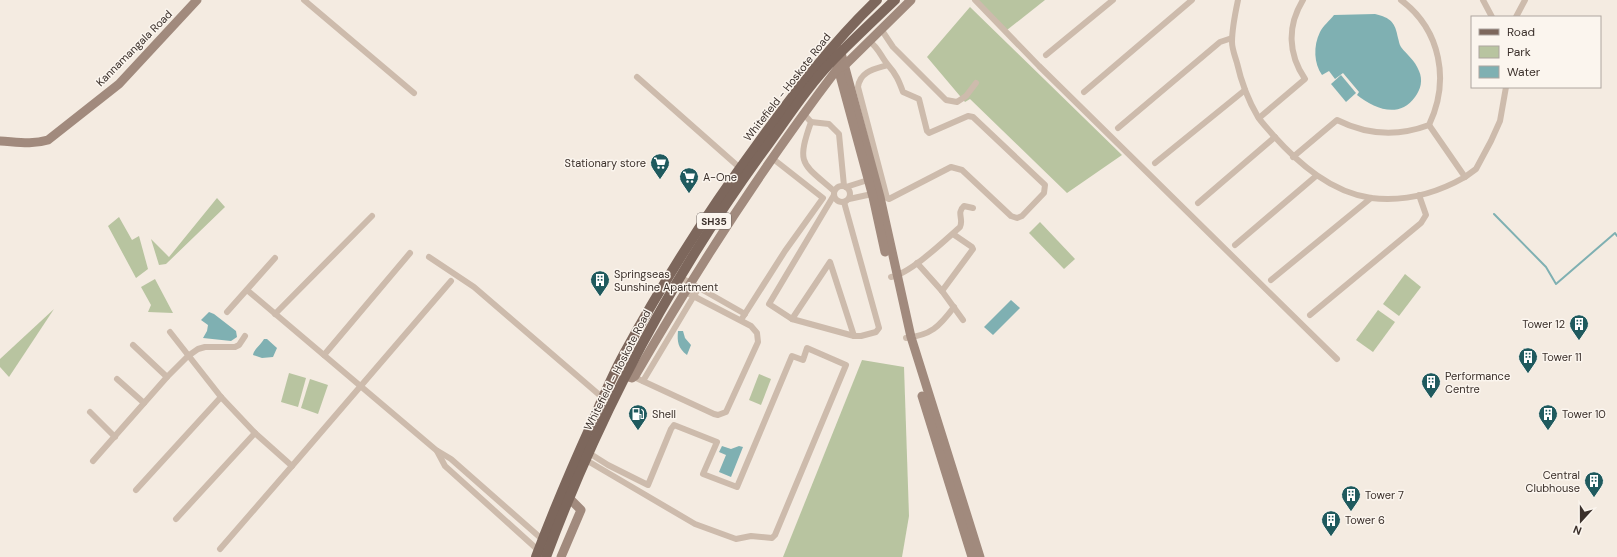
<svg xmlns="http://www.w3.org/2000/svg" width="1617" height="557" font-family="'DM Sans',sans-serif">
	<rect width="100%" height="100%" fill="#f4ebe1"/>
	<g fill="#b8c4a0">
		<polygon points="978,0 1045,0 1007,30"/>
		<polygon points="970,7 1122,155 1067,193 970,99 965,102 927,57"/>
		<polygon points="217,198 225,207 166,264 159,265 151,239 169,257"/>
		<polygon points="119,217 132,240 139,236 148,269 136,278 108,226"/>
		<polygon points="1040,222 1075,259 1064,269 1029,233"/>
		<polygon points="1405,274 1421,287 1399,316 1383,304"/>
		<polygon points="155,279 173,313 148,312 151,305 141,287"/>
		<polygon points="54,309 9,377 0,367 0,359"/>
		<polygon points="1378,310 1395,322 1373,352 1356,340"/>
		<polygon points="862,360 904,367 909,516 902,557 783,557"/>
		<polygon points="289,373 306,378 298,407 281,402"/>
		<polygon points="759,374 771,379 761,405 749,400"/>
		<polygon points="310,379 328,385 318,414 301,408"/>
	</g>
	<g fill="#7fb0b2">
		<path d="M1375 14C1391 18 1395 22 1398 38 1399 41 1399 44 1401 47 1407 55 1415 60 1419 71 1423 80 1421 89 1415 97 1399 119 1375 109 1357 95L1359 92 1343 73 1335 79 1329 71 1322 75C1314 64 1313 46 1320 32 1323 26 1330 20 1334 15Z"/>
		<polygon points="1341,75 1356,93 1346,102 1331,84"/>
		<polygon points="1011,300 1020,308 993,335 984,327"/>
		<polygon points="209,312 214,314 236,331 237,337 231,341 203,338 207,331 208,325 201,320"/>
		<path d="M678 331H683L685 338 691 345 687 355C678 348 677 342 678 331Z"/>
		<path d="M264 339H267L277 348 273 357 262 358 253 355C254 349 260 346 264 339Z"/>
		<polygon points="722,446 731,449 739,446 743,447 731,477 719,472 726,455 719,452"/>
	</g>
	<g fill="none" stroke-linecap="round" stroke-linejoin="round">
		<polyline stroke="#7fb0b2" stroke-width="2" points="1494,214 1546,267 1556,284 1615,233 1617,236"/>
		<g stroke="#cdbbac" stroke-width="6">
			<polyline points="304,0 414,93"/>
			<polyline points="975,0 1039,66 1337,359"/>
			<path d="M1238 0C1235 14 1232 28 1232 42 1232 49 1235 56 1237 63 1241 81 1248 100 1258 117 1262 123 1268 129 1273 135 1299 164 1331 192 1371 198 1404 202 1437 193 1465 177L1429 125"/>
			<polyline points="1483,0 1492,17"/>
			<polyline points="1516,17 1525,0"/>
			<polyline points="881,29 893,47 946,100 957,102 966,96 976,83"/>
			<path d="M869 41C879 48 881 57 888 65 896 74 899 81 903 92L919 99 927 131 929 133 968 116 973 117 1045 185 1044 193 1022 216 1017 218 1011 216 962 170 951 167 889 199 887 198 858 87C860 71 875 69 888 65"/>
			<polyline points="1046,55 1113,0"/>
			<polyline points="637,77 740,168"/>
			<polyline points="1084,92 1192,0"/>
			<path d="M803 113 811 122C796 165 802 163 834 191"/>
			<path d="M1259 118 1305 79C1288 54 1287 26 1303 0"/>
			<polyline points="811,122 829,124 839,134 844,186"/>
			<polyline points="1118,128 1220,42 1232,38"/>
			<path d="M1293 157 1337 120C1367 135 1397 137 1429 125 1450 81 1441 30 1401 0"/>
			<polyline points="1155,163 1245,90"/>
			<polyline points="1465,177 1476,169 1491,141 1500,121 1506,87"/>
			<circle cx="842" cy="194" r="8"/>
			<polyline points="846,187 868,180"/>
			<polyline points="834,195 769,304 792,319 854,336 861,336 876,332 879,328 844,202"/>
			<polyline points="849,199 872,194"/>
			<polyline points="1198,203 1275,137"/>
			<polyline points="1235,245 1316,176"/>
			<polyline points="429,257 474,287 603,398"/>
			<polyline points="917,263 942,291 963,320"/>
			<polyline points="680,277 745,314"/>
			<path d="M891 277C911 273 944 241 960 227 964 219 956 213 964 206L973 208"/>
			<polyline points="1271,280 1371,198"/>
			<polyline points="247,290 436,450 451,459 543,540"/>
			<polyline points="942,291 973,249 972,247 953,234"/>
			<polyline points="227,312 275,258"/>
			<polyline points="275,314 372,216"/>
			<polyline points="1310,315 1421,223 1426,215 1419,195"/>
			<polyline points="792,319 830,262 854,336"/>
			<polyline points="741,320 785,251 823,198 772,158"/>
			<polyline points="170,332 221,397 255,433 292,466 220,549"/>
			<path d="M906 338C931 335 939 327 954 307"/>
			<polyline points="133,345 167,377"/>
			<polyline points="324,355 410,253"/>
			<polyline points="634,377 714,414 718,415 726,412 758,342 757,333 751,326 674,286"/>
			<polyline points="117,379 144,403"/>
			<polyline points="643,381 698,289"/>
			<polyline points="90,412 115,437"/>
			<polyline points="437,451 445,466 538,550"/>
			<polyline points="586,460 695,524 736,539 751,536 772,538 775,535 846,365 807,348 803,360 792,356 737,487 703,474 717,442 674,425 671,429 648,485 608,465 589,453"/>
			<polyline points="93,461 167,377 188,356 198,349 205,347 235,347 239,345 245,336"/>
			<polyline points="292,466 451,281"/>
			<polyline points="136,490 221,397"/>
			<polyline points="176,519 255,433"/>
		</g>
		<g stroke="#a18a7d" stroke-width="9">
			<polyline points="837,47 841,53 880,197 911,337 980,557"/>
			<polyline points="832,54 838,68 873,197 885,252"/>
			<path d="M0 141C17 142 32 145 48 140L119 84 197 0"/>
			<path d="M625 376 632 378 635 376C697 269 763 166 838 68L845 65 911 0"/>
			<polyline points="922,396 972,557"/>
			<polyline points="561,557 581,510 569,498"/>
		</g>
		<g stroke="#7d675c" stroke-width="10">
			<path d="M536 557C553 512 572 467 592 423 602 400 612 376 624 354 664 280 709 210 759 142 795 92 832 43 877 0"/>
			<path d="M546 557C600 412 673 275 764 150 786 120 809 84 835 58 855 38 875 19 895 0"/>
		</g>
	</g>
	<defs>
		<symbol id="supermarket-pin" viewBox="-11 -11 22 30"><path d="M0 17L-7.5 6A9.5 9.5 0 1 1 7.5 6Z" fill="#1f5a5e" stroke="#fbf5ee"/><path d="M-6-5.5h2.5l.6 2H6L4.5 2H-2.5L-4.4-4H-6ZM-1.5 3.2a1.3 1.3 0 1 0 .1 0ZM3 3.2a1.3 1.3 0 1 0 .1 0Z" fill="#fff"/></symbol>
		<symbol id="building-pin" viewBox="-11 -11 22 30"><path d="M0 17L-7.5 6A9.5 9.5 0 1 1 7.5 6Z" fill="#1f5a5e" stroke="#fbf5ee"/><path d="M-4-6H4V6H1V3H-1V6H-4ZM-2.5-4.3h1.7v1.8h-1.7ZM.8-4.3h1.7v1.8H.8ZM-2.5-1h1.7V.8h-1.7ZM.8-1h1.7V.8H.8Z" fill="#fff"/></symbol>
		<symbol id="fuel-pin" viewBox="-11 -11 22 30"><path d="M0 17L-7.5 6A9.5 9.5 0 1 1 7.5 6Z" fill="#1f5a5e" stroke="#fbf5ee"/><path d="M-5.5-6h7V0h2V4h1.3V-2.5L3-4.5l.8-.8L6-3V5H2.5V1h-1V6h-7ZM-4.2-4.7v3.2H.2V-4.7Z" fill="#fff"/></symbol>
	</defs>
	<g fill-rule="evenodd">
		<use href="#supermarket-pin" x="649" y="152" width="22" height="30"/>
		<use href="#supermarket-pin" x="678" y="166" width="22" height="30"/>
		<use href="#building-pin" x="589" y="269" width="22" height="30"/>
		<use href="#building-pin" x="1568" y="313" width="22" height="30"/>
		<use href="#building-pin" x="1517" y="346" width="22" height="30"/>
		<use href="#building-pin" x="1420" y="371" width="22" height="30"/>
		<use href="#fuel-pin" x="627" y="403" width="22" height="30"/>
		<use href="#building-pin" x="1537" y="403" width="22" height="30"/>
		<use href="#building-pin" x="1583" y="470" width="22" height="30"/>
		<use href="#building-pin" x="1340" y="484" width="22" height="30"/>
		<use href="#building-pin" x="1320" y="509" width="22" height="30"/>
	</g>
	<g text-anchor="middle" stroke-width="3" stroke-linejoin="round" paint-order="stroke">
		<rect fill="#fbf5ee" stroke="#756b66" stroke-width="1" x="697" y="213" width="34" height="16" rx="3"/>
		<g font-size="10" font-weight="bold" fill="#3b302b">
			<text x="714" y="225">SH35</text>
		</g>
		<g font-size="11" fill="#3b302b" stroke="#fbf5ee">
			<text transform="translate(134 48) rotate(-45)" y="4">Kannamangala Road</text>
			<text transform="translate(787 87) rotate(-52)" y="4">Whitefield - Hoskote Road</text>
			<text transform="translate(617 370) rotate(-63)" y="4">Whitefield - Hoskote Road</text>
		</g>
		<g font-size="11" fill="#3b302b" stroke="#fbf5ee" text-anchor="start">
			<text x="646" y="167" text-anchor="end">Stationary store</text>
			<text x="703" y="181">A-One</text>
			<text x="614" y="278">Springseas<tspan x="614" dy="13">Sunshine Apartment</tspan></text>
			<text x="1565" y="328" text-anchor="end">Tower 12</text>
			<text x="1542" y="361">Tower 11</text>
			<text x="1445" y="380">Performance<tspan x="1445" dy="13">Centre</tspan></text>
			<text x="652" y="418">Shell</text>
			<text x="1562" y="418">Tower 10</text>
			<text x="1580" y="479" text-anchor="end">Central<tspan x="1580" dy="13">Clubhouse</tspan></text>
			<text x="1365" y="499">Tower 7</text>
			<text x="1345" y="524">Tower 6</text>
		</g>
	</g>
	<rect x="1471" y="16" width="130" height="72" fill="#fbf5ee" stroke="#aea6a0"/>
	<rect x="1479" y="29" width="20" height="6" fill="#7d675c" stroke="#aea6a0"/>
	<text x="1507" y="36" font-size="12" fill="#3b302b">Road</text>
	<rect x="1479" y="46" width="20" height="12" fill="#b8c4a0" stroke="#aea6a0"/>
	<text x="1507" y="56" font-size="12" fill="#3b302b">Park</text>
	<rect x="1479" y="66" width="20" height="12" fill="#7fb0b2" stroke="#aea6a0"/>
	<text x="1507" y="76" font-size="12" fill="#3b302b">Water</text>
	<g transform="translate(1581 521) rotate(201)" stroke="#fbf5ee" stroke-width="3" paint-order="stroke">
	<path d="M0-3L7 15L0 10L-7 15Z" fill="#3b302b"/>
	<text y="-6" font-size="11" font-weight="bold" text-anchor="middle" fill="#3b302b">N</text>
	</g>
</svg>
